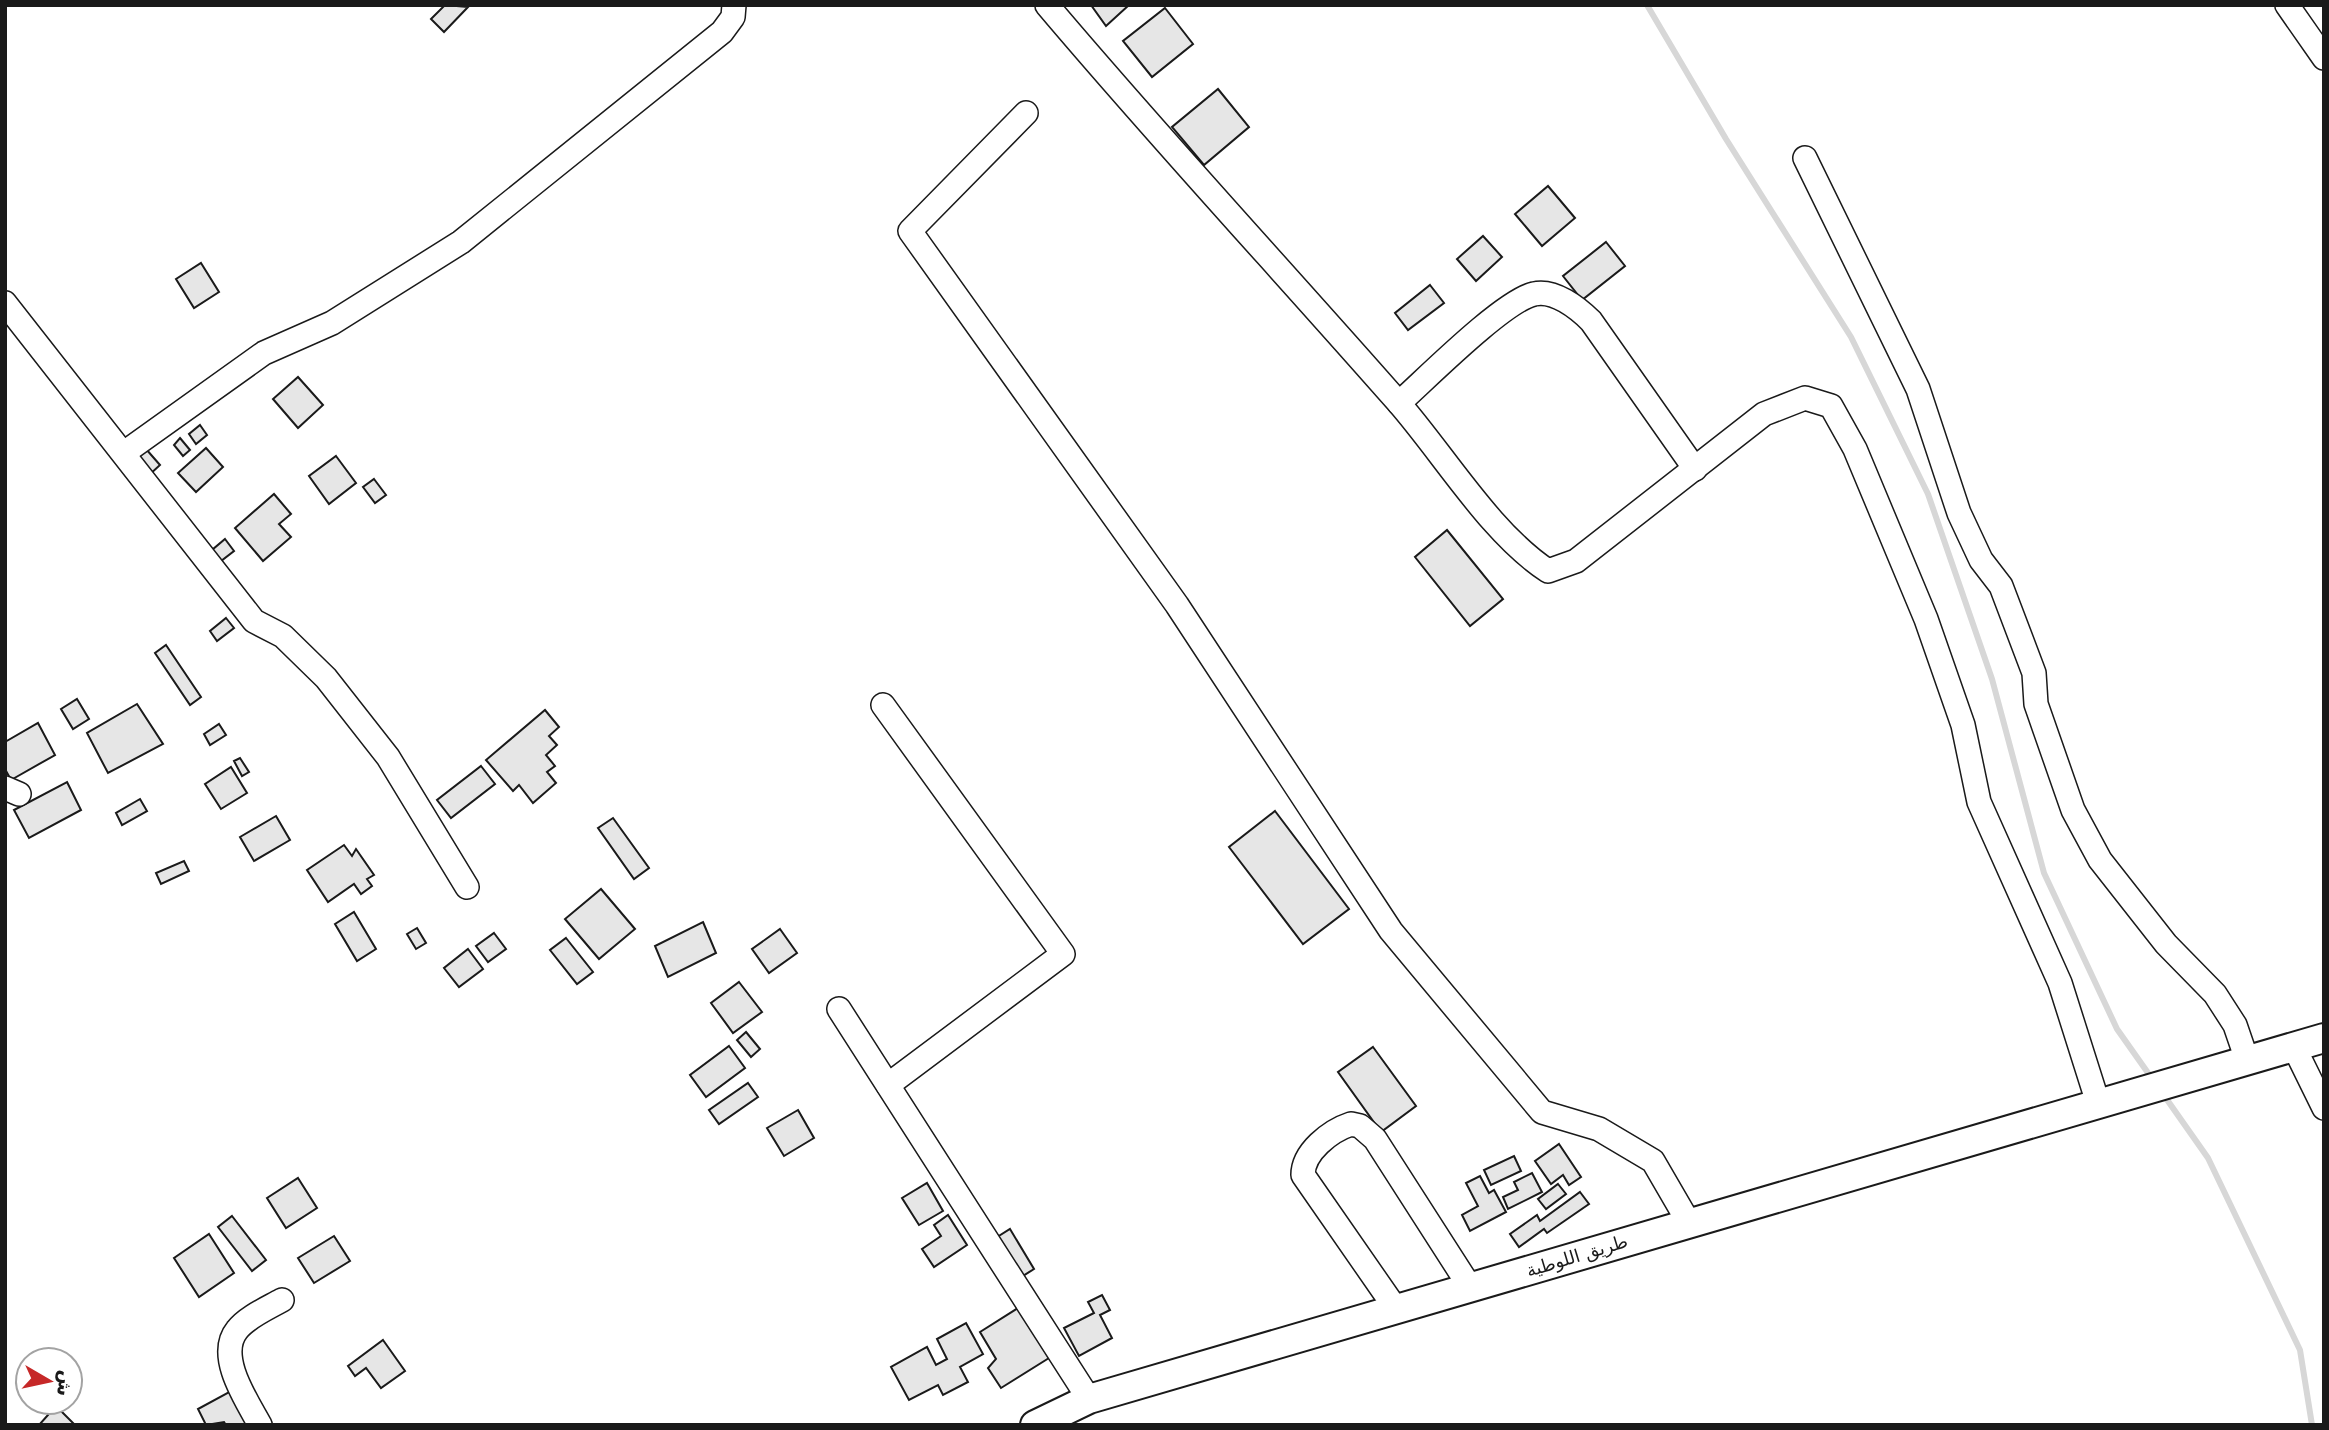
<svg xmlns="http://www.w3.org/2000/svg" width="2329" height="1430" font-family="'DejaVu Sans','Noto Naskh Arabic',sans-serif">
	<rect width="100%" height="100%" fill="#fff"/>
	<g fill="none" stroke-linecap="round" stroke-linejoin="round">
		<g stroke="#d7d7d7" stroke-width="6">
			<polyline points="1647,5 1726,139 1851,337 1928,494 1992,679 2044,873 2117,1029 2153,1080"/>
			<polyline points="2163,1094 2208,1158 2300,1350 2312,1425"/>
		</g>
	</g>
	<g fill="#e6e6e6" stroke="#1a1a1a" stroke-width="2">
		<polygon points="445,5 468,7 444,32 431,19"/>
		<polygon points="1091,5 1129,5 1106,26"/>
		<polygon points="1165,8 1193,44 1152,77 1123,41"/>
		<polygon points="1218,89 1249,127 1204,165 1172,127"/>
		<polygon points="1548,186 1575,218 1542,246 1515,214"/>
		<polygon points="1483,236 1502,257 1476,281 1457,259"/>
		<polygon points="1606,242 1625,266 1582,300 1563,276"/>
		<polygon points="201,263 219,292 194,308 176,279"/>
		<polygon points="1430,285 1444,303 1408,330 1395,313"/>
		<polygon points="298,377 323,405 298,428 273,399"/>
		<polygon points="200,425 207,435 196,444 189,434"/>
		<polygon points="180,438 190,450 183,456 174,445"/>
		<polygon points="206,448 223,467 196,492 178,473"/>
		<polygon points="146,449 160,465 148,476 134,460"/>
		<polygon points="336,456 356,483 329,504 309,476"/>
		<polygon points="374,479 386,495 375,503 363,487"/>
		<polygon points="274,494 291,514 279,524 291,537 263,561 235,528"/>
		<polygon points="1447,530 1503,599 1470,626 1415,557"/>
		<polygon points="225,539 234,551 221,561 212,550"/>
		<polygon points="226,618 234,628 217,641 210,631"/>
		<polygon points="166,645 201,697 190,705 155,653"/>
		<polygon points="77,699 89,719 73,729 61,709"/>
		<polygon points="137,704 163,744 108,773 87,733"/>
		<polygon points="545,710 559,727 549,736 557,745 546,755 555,766 547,772 556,783 533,803 519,785 513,791 486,760"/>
		<polygon points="38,723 55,755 11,780 5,769 5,742"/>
		<polygon points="219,724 226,735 210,745 204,734"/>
		<polygon points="240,758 249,772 242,776 234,761"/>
		<polygon points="481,766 495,784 451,818 437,800"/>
		<polygon points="231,767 247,793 221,809 205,784"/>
		<polygon points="67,782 81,810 29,838 14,810"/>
		<polygon points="140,799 147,811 122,825 116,813"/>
		<polygon points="1275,811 1349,909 1303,944 1229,847"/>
		<polygon points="276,816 290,840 254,861 240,837"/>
		<polygon points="613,818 649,868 634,879 598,828"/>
		<polygon points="344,845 352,856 356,849 374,875 367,879 372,886 361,894 354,884 328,902 307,870"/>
		<polygon points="184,861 189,871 161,884 156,873"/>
		<polygon points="601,889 635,929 599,959 565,919"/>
		<polygon points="354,912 376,949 357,961 335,924"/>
		<polygon points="703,922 716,953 668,977 655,946"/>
		<polygon points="417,928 426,943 416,949 407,934"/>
		<polygon points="780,929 797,953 769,973 752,949"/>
		<polygon points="494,933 506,949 488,962 476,946"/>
		<polygon points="566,938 593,972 577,984 550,950"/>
		<polygon points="468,949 483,969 459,987 444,968"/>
		<polygon points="739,982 762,1012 733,1033 711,1003"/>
		<polygon points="746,1032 760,1049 751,1057 737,1040"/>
		<polygon points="729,1046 745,1068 706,1097 690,1075"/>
		<polygon points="1373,1047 1416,1106 1381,1132 1338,1072"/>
		<polygon points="748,1083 758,1097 719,1124 709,1110"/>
		<polygon points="798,1110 814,1138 784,1156 767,1128"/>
		<polygon points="1559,1144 1581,1177 1569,1185 1563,1175 1551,1184 1535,1161"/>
		<polygon points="1514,1156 1521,1171 1491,1185 1484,1170"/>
		<polygon points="1532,1173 1542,1192 1508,1209 1503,1197 1518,1190 1514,1182"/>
		<polygon points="1480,1176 1489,1193 1494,1190 1506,1212 1470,1231 1462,1215 1478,1206 1466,1183"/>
		<polygon points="298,1178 317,1208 286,1228 267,1198"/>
		<polygon points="927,1183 943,1211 919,1225 902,1198"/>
		<polygon points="1558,1184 1566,1194 1546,1209 1538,1199"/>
		<polygon points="1580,1192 1589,1204 1547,1233 1544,1229 1519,1247 1510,1234 1537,1215 1540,1221"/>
		<polygon points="948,1215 967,1245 934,1267 922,1249 941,1236 934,1225"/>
		<polygon points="232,1216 266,1260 252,1271 218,1227"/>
		<polygon points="1010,1229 1034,1269 1018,1279 994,1239"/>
		<polygon points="209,1234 234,1273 199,1297 174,1258"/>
		<polygon points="334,1236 350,1261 314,1283 298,1258"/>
		<polygon points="1102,1295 1110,1310 1100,1315 1112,1338 1079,1356 1064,1328 1094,1313 1088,1302"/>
		<polygon points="1018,1308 1049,1358 1001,1388 988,1368 996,1359 980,1332"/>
		<polygon points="966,1323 983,1354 960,1367 968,1382 943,1395 938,1385 909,1400 891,1367 927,1347 936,1365 947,1359 937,1339"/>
		<polygon points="383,1340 405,1371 381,1388 366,1368 355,1376 348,1366"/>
		<polygon points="231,1391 249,1425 226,1425 224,1422 206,1425 198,1409"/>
		<polygon points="56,1406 75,1425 39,1425"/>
	</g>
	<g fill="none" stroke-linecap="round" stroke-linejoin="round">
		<defs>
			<g id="minor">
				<path d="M1047 5C1161 140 1281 269 1397 401 1443 453 1490 533 1548 571L1576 561 1764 414 1805 398 1831 406 1855 449 1926 619 1963 725 1979 802 2060 983 2098 1103"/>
				<polyline points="2287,5 2324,58"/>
				<polyline points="1026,113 910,231 1177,605 1391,931 1542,1112 1599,1129 1653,1161 1689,1223"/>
				<polyline points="1805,158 1918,389 1959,513 1981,560 2001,586 2034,673 2036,704 2073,810 2100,860 2166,944 2215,994 2235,1025 2247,1060"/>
				<polyline points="5,303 254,621 283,636 326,678 388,757 467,887"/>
				<path d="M1399 403C1426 379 1503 301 1534 294 1554 289 1578 308 1591 321L1695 469"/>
				<polyline points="124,453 264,353 332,323 461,242 722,32 733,17 734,5"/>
				<polyline points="883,705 1063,954 888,1085"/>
				<polyline points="5,788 19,794"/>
				<polyline points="839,1009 1089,1399"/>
				<polyline points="2294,1047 2324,1108"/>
				<path d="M1396 1309 1303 1175C1303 1152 1330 1131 1351 1124L1360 1126 1375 1139 1470 1287"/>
				<path d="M260 1425C247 1401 216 1356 237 1330 247 1317 268 1308 282 1300"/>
			</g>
			<polyline id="major" points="1035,1425 1089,1399 2324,1038"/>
		</defs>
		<use href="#minor" stroke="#1a1a1a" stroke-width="26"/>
		<use href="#major" stroke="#1a1a1a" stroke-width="32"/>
		<use href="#minor" stroke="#fff" stroke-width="23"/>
		<use href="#major" stroke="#fff" stroke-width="28"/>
	</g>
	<g text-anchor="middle" stroke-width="5" stroke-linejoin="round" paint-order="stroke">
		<g font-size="18" fill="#1a1a1a" stroke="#fff">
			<text transform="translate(1577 1256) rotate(-17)" y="6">طريق اللوطية</text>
		</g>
	</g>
	<rect width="2329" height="1430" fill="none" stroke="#1a1a1a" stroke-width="14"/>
	<g transform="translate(49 1381) rotate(99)"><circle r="33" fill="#ffffff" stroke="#a3a3a3" stroke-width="2"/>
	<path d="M0-5L12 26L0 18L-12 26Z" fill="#c62828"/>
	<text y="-10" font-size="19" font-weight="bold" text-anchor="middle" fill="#1a1a1a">ش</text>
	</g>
</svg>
